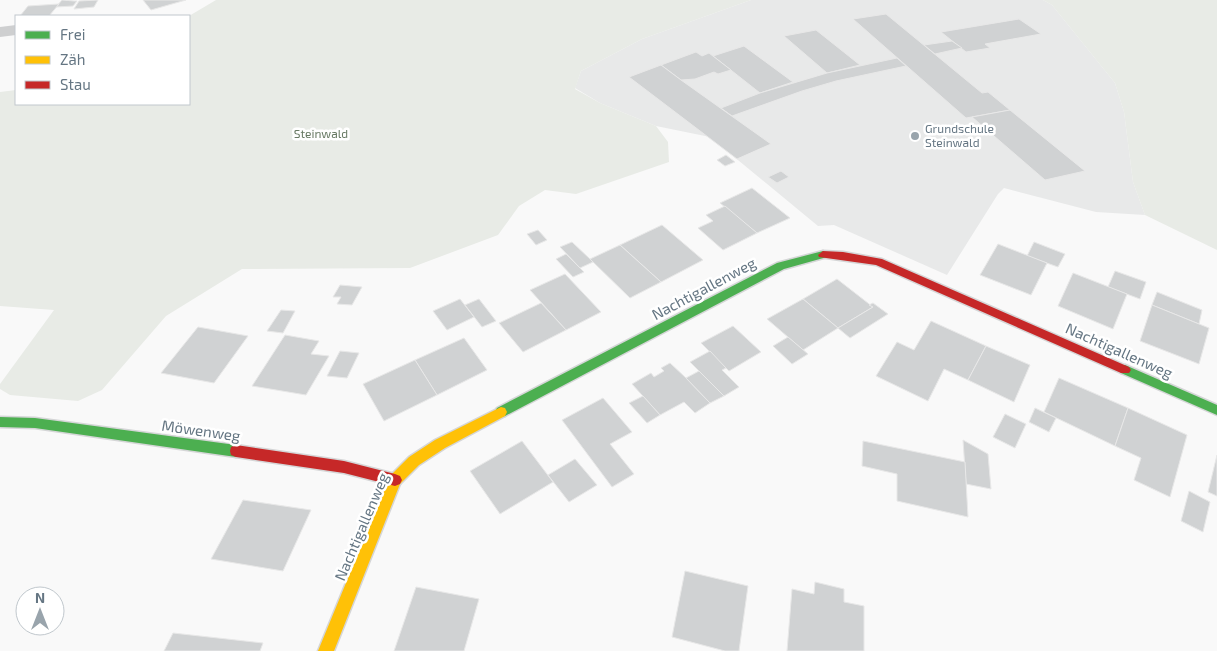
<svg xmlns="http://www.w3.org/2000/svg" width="1217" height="651" font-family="'Exo 2',sans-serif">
	<rect width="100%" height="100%" fill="#f9f9f9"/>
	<polygon fill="#e8e9e9" points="751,0 1043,0 1052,5 1115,83 1124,112 1133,182 1145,215 1096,212 1004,188 998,194 947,275 834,225 818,226 710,137 656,126 600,103 575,88 581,71 642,39"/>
	<g fill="#e8ebe6">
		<polygon points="216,0 751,0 642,39 581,71 575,89 600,103 656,126 668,142 669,162 576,194 545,190 519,206 498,235 410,268 242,269 166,316 102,390 78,401 10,395 0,389 0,384 54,310 0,306 0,92 16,90 16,104 189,104 189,16"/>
		<polygon points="1043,0 1217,0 1217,250 1145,215 1133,182 1124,112 1115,83 1052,5"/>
	</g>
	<g fill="#d0d2d3" stroke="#e8e8e8">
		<polygon points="62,0 74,1 77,1 73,6 56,7"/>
		<polygon points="98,0 94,7 74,9 79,1"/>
		<polygon points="143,0 186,0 151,10"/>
		<polygon points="59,4 49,16 20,16 28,6"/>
		<polygon points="886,14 982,93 988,92 1010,110 966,118 853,19"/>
		<polygon points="1019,19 1041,34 985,44 990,48 966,52 941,32"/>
		<polygon points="816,30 860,65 827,73 784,36"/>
		<polygon points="952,41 962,48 935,54 924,45"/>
		<polygon points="744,46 793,82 760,93 713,56"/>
		<polygon points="696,52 702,56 709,53 731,70 718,74 714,72 695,79 681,80 661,65"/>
		<polygon points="897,58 906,66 836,81 802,91 732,116 721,108 760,93 827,73"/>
		<polygon points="661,65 681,80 771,144 737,159 629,77"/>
		<polygon points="1010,110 1085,171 1045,180 972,117"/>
		<polygon points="726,155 735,162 725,166 717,160"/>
		<polygon points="781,171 789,177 777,183 768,177"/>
		<polygon points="752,188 790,218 757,233 720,203"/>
		<polygon points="725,206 757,233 723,250 698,228 713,221 706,215"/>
		<polygon points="662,225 703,260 661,282 620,245"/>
		<polygon points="538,230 547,240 536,245 527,234"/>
		<polygon points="572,242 590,259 593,262 580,268 560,247"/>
		<polygon points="1034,242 1065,254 1058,267 1027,256"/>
		<polygon points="998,244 1047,263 1031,295 980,275"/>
		<polygon points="620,245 661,282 630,298 590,259"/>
		<polygon points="566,254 584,272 573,277 556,259"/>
		<polygon points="1115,271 1146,282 1140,299 1108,287"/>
		<polygon points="1073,273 1127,294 1113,329 1058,306"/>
		<polygon points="565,274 601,312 566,330 530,290"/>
		<polygon points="837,279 873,307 838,328 803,299"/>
		<polygon points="340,285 362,287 352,305 337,304 341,297 333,297"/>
		<polygon points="1157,292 1202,310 1199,324 1152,305"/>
		<polygon points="460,299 474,317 447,330 433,311"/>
		<polygon points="479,299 496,321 482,327 465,305"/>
		<polygon points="803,299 838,328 803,350 767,319"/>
		<polygon points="541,303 566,330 523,352 499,323"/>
		<polygon points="873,303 888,314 850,338 838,328 873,307 869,305"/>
		<polygon points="1152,305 1209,328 1199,364 1140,341"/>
		<polygon points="281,310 295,311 283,333 267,331"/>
		<polygon points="931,321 986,346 968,380 944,369 928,401 876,376 897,342 914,350"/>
		<polygon points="733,326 761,352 729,371 701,343"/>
		<polygon points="198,327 248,336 214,383 161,373"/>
		<polygon points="285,335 319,341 311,354 329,356 306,395 252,386"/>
		<polygon points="788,337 808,354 792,364 773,346"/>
		<polygon points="464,338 487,370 437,395 415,360"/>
		<polygon points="986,346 1030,365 1014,402 968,380"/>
		<polygon points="340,351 359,353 347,378 327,376"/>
		<polygon points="710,351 726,368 722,370 739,387 724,396 690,362"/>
		<polygon points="415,360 437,395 384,421 363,384"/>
		<polygon points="670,363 686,378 710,403 695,413 684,402 660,415 632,384 651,373 654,377 664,371 661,368"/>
		<polygon points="699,371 724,396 710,403 686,378"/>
		<polygon points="1059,378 1128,408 1115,446 1044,412"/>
		<polygon points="643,396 660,415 647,423 629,403"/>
		<polygon points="603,398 632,432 610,444 634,474 612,487 562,420"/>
		<polygon points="1035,408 1056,418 1049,432 1029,422"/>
		<polygon points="1128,408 1187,435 1170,497 1134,480 1141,458 1115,446"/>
		<polygon points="1005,414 1026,424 1015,448 993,437"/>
		<polygon points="963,440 988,454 991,489 966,484"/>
		<polygon points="522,441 553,482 500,514 470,471"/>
		<polygon points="863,441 965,462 968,517 897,501 897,474 862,466"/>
		<polygon points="1217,455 1217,496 1208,492"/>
		<polygon points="575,459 597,485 569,502 548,475"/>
		<polygon points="1189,491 1210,502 1203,532 1181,521"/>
		<polygon points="243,500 311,510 283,571 211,559"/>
		<polygon points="685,571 748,586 739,651 725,651 672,637"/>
		<polygon points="815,582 844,589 844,602 864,606 864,651 787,651 792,589 814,594"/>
		<polygon points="416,587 479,599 464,651 394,651"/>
		<polygon points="173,633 263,643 260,651 164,651"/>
	</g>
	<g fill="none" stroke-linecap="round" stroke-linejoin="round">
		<defs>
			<g id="fast">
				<polygon points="823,251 828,255 827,257 784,269 505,416 501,417 497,416 495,412 497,408 777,263"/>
				<polygon points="1125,365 1217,405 1217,415 1121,373 1119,370 1121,367"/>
				<polygon points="0,417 35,418 236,445 241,447 242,451 241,455 236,457 35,428 0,427"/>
			</g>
			<polygon id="slow" points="501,407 505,408 507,412 505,416 445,448 419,465 400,484 334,651 318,651 390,476 409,457 435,440"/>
			<g id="jam">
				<polygon points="823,251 843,252 882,259 1129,367 1131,370 1129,373 1121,373 876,265 819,257 818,255"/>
				<polygon points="236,445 344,461 395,474 400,476 402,480 400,484 395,486 344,473 236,457 231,455 230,451 231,447"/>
			</g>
		</defs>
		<use href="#fast" stroke="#d5d6d7" stroke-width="3"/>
		<use href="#slow" stroke="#d5d6d7" stroke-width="3"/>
		<use href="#jam" stroke="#d5d6d7" stroke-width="3"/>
		<polygon fill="#cecfd0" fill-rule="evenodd" points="16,25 16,35 0,37 0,27"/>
		<use href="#fast" fill="#4caf50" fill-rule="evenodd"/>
		<use href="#slow" fill="#ffc107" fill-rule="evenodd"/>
		<use href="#jam" fill="#c62828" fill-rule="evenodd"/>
	</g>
	<circle fill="#99a4ac" stroke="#fff" stroke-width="2" cx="915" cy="136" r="5"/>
	<g text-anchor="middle" stroke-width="5" stroke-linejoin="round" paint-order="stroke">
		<g font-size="12" fill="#657683" stroke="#fff" text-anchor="start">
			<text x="925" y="133">Grundschule<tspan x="925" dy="14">Steinwald</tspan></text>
		</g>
		<g font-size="12" fill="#687a64" stroke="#fff">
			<text x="321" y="138">Steinwald</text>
		</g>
		<g font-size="15" fill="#657683" stroke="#fff">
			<text transform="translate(704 289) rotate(-28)" y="5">Nachtigallenweg</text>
			<text transform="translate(1119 351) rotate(24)" y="5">Nachtigallenweg</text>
			<text transform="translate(201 431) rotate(8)" y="5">Möwenweg</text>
			<text transform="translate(362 527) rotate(-67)" y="5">Nachtigallenweg</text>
		</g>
	</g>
	<rect x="15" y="15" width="175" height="90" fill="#ffffff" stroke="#c1c8cd"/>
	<rect x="25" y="31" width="25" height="8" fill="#4caf50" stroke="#c1c8cd"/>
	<text x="60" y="40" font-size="15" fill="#657683">Frei</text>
	<rect x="25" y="56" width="25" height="8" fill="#ffc107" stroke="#c1c8cd"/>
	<text x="60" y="65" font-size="15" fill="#657683">Zäh</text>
	<rect x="25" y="81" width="25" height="8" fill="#c62828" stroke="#c1c8cd"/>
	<text x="60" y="90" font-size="15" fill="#657683">Stau</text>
	<g transform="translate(40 611)"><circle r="24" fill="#ffffff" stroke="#c1c8cd"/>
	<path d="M0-4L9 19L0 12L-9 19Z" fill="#99a4ac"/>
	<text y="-8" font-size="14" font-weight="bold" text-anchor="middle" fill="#657683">N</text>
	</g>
</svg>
